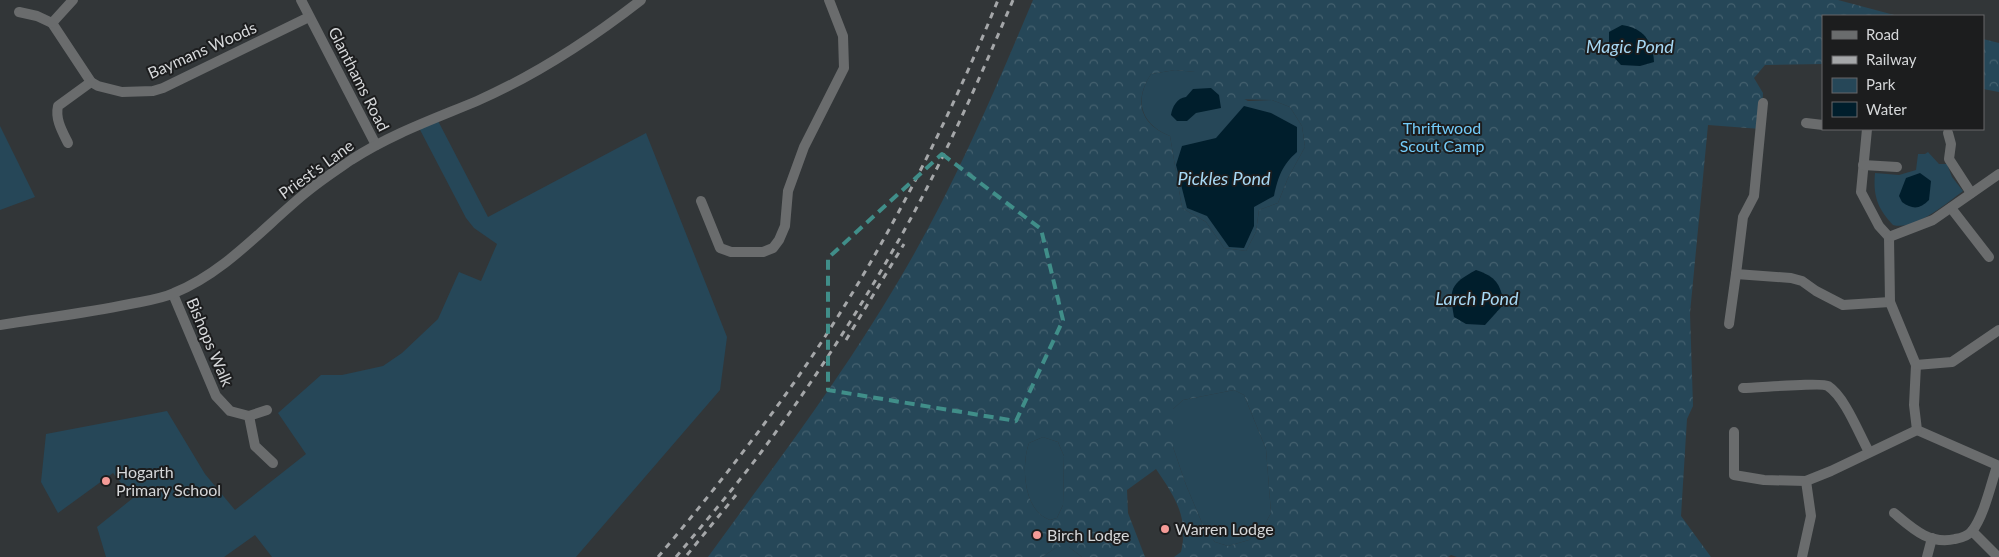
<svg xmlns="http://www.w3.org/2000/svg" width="1999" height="557" font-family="Lato,sans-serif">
	<defs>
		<pattern id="forest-crowns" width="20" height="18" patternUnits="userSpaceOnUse" patternTransform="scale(1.25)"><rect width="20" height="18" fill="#264758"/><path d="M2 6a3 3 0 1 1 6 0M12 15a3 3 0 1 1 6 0" fill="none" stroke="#45616f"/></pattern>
	</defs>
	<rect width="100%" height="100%" fill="#323638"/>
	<g fill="#264758">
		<path d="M1175 70 1196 72 1248 101 1272 100 1290 107 1302 126 1305 147 1288 178 1278 203 1259 210 1256 232 1246 251 1224 248 1206 222 1182 208 1170 136C1140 124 1134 100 1151 74Z"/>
		<polygon points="436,117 488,217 646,133 727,337 720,390 576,557 272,557 255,535 224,557 106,557 97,527 133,498 113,473 58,513 41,482 46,434 167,411 205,474 235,510 306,454 278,413 321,375 342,375 383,366 402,353 438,319 459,272 481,281 497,244 474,228 466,218 417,124"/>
		<polygon points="0,126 35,197 0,210"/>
		<path d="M1928 152 1939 164H1947L1952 177 1963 191C1947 203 1914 231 1893 225 1877 208 1873 195 1875 173L1899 175 1916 170 1918 154H1925Z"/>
		<polygon points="1234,390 1244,395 1266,449 1271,513 1264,526 1249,540 1228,546 1215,542 1205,530 1186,485 1173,447 1173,409 1183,400"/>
		<path d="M1043 437 1058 442 1064 456 1063 505 1057 518 1050 520C1023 511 1021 465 1029 443Z"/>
		<polygon points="1057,547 1069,547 1082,557 1042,557"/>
	</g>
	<g fill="url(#forest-crowns)" fill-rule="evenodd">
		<path d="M1033 0H1838L1898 16H1823V64L1765 65 1754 78 1763 93 1761 129 1708 125 1690 313 1693 406 1687 419 1681 516 1711 557H1457L1451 555 1448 557H1174L1181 552C1189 517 1175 497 1156 469L1127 490 1128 513 1145 557H1082L1069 547H1057L1042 557H708C774 466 842 377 899 280 952 191 993 95 1033 0ZM1175 70 1195 72 1230 99 1272 100 1290 107 1302 126 1305 147 1288 178 1278 203 1259 210 1256 232 1246 251 1224 248 1206 222 1182 208 1170 136C1139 124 1134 100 1151 74ZM1234 390 1244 395 1266 449 1271 513 1264 526 1249 540 1228 546 1215 542 1205 530 1186 485 1173 447V409L1183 400ZM1043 437 1058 442 1064 456 1063 505 1057 518 1050 520C1023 511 1021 465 1029 443Z"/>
		<polygon points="1983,39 1999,43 1999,92 1983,89"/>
	</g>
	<g fill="#001e2c">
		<path d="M1622 25C1643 28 1653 41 1654 62L1640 66 1621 65 1609 52V32Z"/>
		<path d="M1211 88 1219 95 1221 108 1196 113 1187 121H1177L1171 115C1172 107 1177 98 1186 97L1193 89Z"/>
		<path d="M1244 106 1271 113 1297 127V152C1282 165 1278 177 1274 196L1254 207V226L1244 248 1229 247 1207 216 1187 208 1176 165 1182 146 1216 138Z"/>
		<path d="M1920 173 1931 181 1929 200C1920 209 1913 210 1902 202L1899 196 1906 178Z"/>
		<path d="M1476 270C1496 277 1500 283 1504 304L1485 325 1466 324 1454 317C1449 289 1450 284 1476 270Z"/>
	</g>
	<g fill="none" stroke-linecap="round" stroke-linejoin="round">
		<g stroke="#6a6c6d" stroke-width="10">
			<polyline points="301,0 376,145"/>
			<polyline points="19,12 37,16 52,23 91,82 98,86 122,92 153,91 163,88 309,17"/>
			<polyline points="52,23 73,0"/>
			<polyline points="1763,103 1754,196 1743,217 1736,274 1791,278 1802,281 1816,291 1843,305 1890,302"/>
			<polyline points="1806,123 1823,125"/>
			<polyline points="1867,129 1861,192 1879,226 1889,237 1890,302 1916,365 1914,405 1917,430 1999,466"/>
			<polyline points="1948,133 1951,144 1949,159 1971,193"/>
			<path d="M68 143C62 131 55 119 58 106L91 82"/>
			<polyline points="1863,165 1897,167"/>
			<polyline points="701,201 720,248 731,252 763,252 773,248 779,240 785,226 788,191 804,147 844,68 843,36 829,0"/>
			<polyline points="1951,208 1989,257"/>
			<polyline points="1889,237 1933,220 1999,174"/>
			<polyline points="173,294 216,396 230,411 249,416 255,446 273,463"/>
			<polyline points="1729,324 1736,274"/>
			<path d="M0 325C44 318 87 313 130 304 145 301 161 299 174 293 224 273 262 229 303 195 318 182 335 171 351 160 391 134 434 119 477 101 536 75 591 39 641 0"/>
			<polyline points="1916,365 1952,362 1999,330"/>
			<path d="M1743 388C1757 388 1822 382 1828 386 1845 397 1859 434 1869 452"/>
			<polyline points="249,416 267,410"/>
			<polyline points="1734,432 1734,475 1764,480 1806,481 1831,471 1917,430"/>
			<path d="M1894 513C1912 528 1929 545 1955 539 1961 538 1968 536 1972 531 1984 516 1991 484 1997 466"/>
			<polyline points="1972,531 1998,557"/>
			<polyline points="1802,557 1811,516 1806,481"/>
			<polyline points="1927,557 1932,538"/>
		</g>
		<g stroke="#a5a7a9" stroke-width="3" stroke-dasharray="6 6" stroke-linecap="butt">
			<polyline points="846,340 904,244"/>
			<polyline points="687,555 736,495"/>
			<path d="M658 557C707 499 754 440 798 377 879 260 944 132 998 0"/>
			<path d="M676 557C705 522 735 487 762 451 814 381 862 306 905 229 946 155 980 78 1013 0"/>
		</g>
	</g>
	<path fill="none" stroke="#408e89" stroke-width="4" stroke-dasharray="10 6" stroke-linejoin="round" d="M942 154 1041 229 1063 320 1016 421 828 390V258Z"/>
	<g fill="#f59b97" stroke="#1c1d1e" stroke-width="2">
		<circle cx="106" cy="481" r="5"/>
		<circle cx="1165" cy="529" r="5"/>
		<circle cx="1037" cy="535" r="5"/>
	</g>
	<g text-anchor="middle" stroke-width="4" stroke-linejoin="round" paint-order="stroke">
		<g font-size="16" fill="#d5d7d9" stroke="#1c1d1e">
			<text transform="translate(202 50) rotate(-24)" y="6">Baymans Woods</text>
			<text transform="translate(359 79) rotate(63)" y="6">Glanthams Road</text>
			<text transform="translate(316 169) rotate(-36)" y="6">Priest's Lane</text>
			<text transform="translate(210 342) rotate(67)" y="6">Bishops Walk</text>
		</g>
		<g font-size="16" fill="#73cbf9" stroke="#1c1d1e">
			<text x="1442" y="134">Thriftwood<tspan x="1442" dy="18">Scout Camp</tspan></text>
		</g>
		<g font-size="16" fill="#d5d7d9" stroke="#1c1d1e" text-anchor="start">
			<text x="116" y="478">Hogarth<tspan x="116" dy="18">Primary School</tspan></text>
			<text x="1175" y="535">Warren Lodge</text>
			<text x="1047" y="541">Birch Lodge</text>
		</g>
		<g font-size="18" font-style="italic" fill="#a7d8f4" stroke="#1c1d1e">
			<text x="1630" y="53">Magic Pond</text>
			<text x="1224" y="185">Pickles Pond</text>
			<text x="1477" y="305">Larch Pond</text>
		</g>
	</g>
	<rect x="1822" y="15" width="162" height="115" fill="#1c1d1e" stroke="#666769"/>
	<rect x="1832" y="31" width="25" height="8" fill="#6a6c6d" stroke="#666769"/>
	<text x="1866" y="40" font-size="15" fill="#d5d7d9">Road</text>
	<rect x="1832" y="56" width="25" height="8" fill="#a5a7a9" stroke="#666769"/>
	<text x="1866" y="65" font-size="15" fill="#d5d7d9">Railway</text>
	<rect x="1832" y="78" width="25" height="15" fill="#264758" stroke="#666769"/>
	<text x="1866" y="90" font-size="15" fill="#d5d7d9">Park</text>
	<rect x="1832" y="102" width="25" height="15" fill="#001e2c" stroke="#666769"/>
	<text x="1866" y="115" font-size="15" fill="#d5d7d9">Water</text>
</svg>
